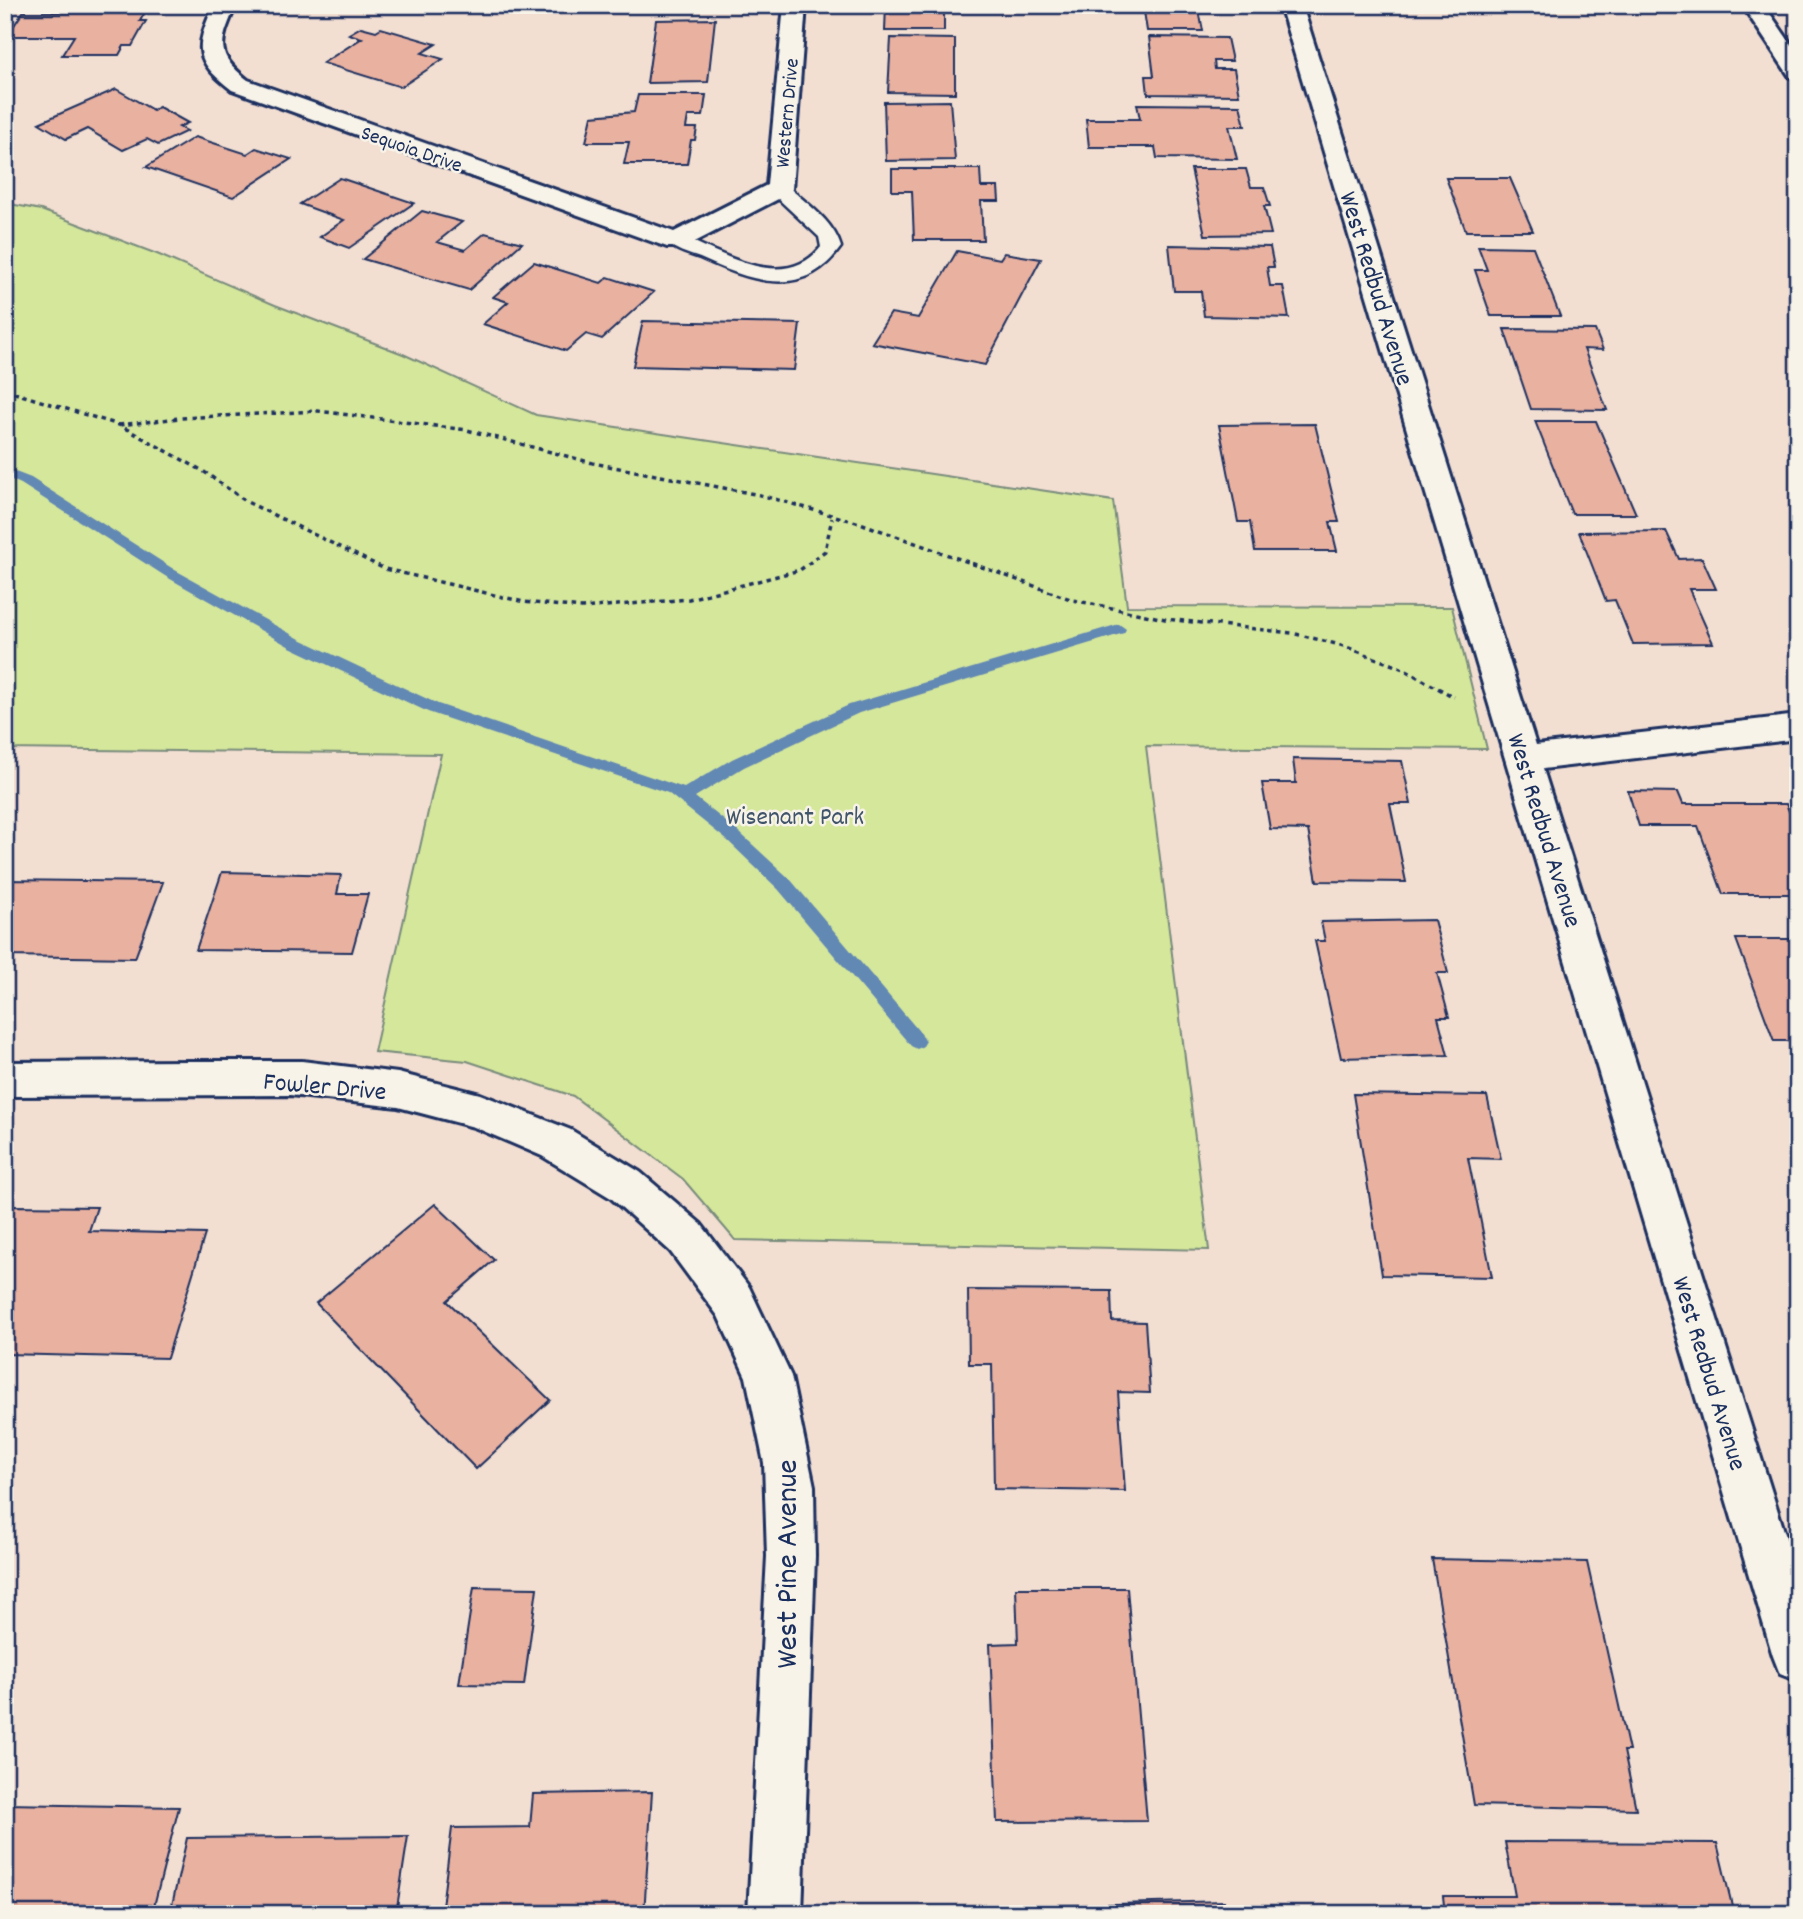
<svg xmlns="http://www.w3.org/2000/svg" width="1803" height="1919" font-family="Dekko,sans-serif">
	<rect width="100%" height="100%" fill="#f3dfd2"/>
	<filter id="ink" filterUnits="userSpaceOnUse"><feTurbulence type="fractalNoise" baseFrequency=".0143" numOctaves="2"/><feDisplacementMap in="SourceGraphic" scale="14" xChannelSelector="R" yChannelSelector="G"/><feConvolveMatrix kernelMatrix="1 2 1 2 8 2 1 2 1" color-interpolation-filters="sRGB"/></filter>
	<g filter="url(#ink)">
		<polygon fill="#d5e79b" stroke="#788b7c" stroke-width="2" points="5,203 41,210 157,254 275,305 403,354 536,415 1113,501 1127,606 1452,607 1487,749 1146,746 1209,1250 735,1240 683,1179 573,1096 467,1061 374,1052 441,754 5,749"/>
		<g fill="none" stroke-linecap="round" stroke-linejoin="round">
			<polygon fill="#6288b4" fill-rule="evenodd" points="5,468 31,478 175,570 300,639 438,704 684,788 732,759 849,705 1119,624 1126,629 1124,633 859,713 744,767 695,797 740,833 790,879 923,1036 926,1041 923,1046 917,1049 911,1046 778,889 728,841 668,793 428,712 290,647 165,576 21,484 5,477"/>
		</g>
		<g fill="#e9b1a0" stroke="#1b2f5e" stroke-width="2">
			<polygon points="659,5 719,5 719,8 658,8"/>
			<polygon points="886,5 944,5 944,31 885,31"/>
			<polygon points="1143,5 1198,5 1203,31 1147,31"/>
			<polygon points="23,12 145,12 140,21 146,21 132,46 124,46 119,55 62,55 74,36 7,36"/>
			<polygon points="715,19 708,82 647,83 656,20"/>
			<polygon points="361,27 376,31 381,28 436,44 422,53 443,59 401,87 323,63 362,38 349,34"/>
			<polygon points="1149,37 1227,38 1232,61 1214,61 1215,69 1234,69 1239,95 1148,94 1146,76 1154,76"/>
			<polygon points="891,38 955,39 955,93 888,92"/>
			<polygon points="116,89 153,110 159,107 188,123 179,127 187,131 158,145 147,139 123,150 87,129 66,139 39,123"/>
			<polygon points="638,95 706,95 703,116 688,116 686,128 697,128 695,140 691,140 687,164 624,164 629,142 586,142 592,116 634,112"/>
			<polygon points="950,101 955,160 886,161 884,102"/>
			<polygon points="1137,104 1240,105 1245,126 1229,126 1237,159 1157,158 1155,147 1089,147 1086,119 1140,119"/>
			<polygon points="195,137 247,154 256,148 291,159 233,197 146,167"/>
			<polygon points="892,169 980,169 981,187 998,187 999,201 981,201 983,240 914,240 912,191 892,191"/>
			<polygon points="1191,169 1246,169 1251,187 1264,187 1270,206 1264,206 1271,234 1205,235"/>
			<polygon points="340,178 414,203 349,248 320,237 344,220 300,204"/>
			<polygon points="1446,178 1510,178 1533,231 1466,231"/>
			<polygon points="422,211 462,222 437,242 465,250 485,233 522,243 469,290 363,259"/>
			<polygon points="1169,245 1270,247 1274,267 1267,267 1270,286 1283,286 1289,318 1204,316 1201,291 1174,291"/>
			<polygon points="1478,246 1533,247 1560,316 1491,316 1475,270 1487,270"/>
			<polygon points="957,251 1000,259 1004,253 1041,259 985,365 872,343 891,313 918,318"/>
			<polygon points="534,262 601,283 608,277 654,292 602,339 586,334 566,351 483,324 508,302 493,297"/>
			<polygon points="643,321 800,324 794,370 633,366"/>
			<polygon points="1504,329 1595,330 1603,350 1584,349 1607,410 1531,409"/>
			<polygon points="1535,421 1596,421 1636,514 1572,514"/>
			<polygon points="1315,424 1339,522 1330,522 1337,551 1255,551 1250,522 1238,522 1219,425"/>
			<polygon points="1666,531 1679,559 1702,558 1716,589 1689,589 1713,643 1633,644 1615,600 1606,601 1579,532"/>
			<polygon points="1293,759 1402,761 1411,804 1390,804 1406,882 1317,881 1308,830 1270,829 1262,783 1296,783"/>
			<polygon points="1628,791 1678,792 1683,804 1786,804 1798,832 1798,894 1723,894 1698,826 1639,826"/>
			<polygon points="222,872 341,875 337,894 368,894 352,952 196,950"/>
			<polygon points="5,880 163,882 135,958 5,956"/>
			<polygon points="1434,920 1448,973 1437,973 1449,1017 1438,1017 1448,1055 1341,1058 1315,941 1325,941 1321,922"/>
			<polygon points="1736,939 1798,939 1798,1041 1774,1041"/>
			<polygon points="1353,1094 1487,1096 1501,1159 1468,1158 1492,1277 1382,1275"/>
			<polygon points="435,1204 494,1260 447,1301 550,1400 476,1469 316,1303"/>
			<polygon points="12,1206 97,1207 89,1231 205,1234 167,1358 5,1354 5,1223"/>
			<polygon points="968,1290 1111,1291 1112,1321 1145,1322 1150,1393 1118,1392 1125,1491 994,1489 992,1364 969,1364"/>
			<polygon points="1432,1559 1587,1562 1629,1751 1624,1751 1636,1809 1474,1805"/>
			<polygon points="474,1587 537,1588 524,1685 459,1684"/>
			<polygon points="1016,1588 1127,1588 1147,1821 997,1822 990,1644 1018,1643"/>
			<polygon points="652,1792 644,1914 441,1914 452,1828 530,1827 533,1794"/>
			<polygon points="5,1804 179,1807 152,1914 5,1914"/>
			<polygon points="408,1836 396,1914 170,1914 187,1838"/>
			<polygon points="1505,1842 1717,1843 1734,1914 1445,1914 1443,1896 1515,1896"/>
			<polygon points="1224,1901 1225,1914 1047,1914 1046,1906"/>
		</g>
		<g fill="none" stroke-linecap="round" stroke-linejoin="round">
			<defs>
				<path id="service" d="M779 183 786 185C806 203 833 220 841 247 803 301 751 281 700 258 689 254 673 250 666 241L676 235 683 237C726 255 785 292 821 247L819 237 772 193 770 189 772 185Z"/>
				<g id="minor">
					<path d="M214 5H236C220 43 214 53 248 80L674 232 767 185 784 5H806L792 189 788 194 685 247H667L232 90C193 60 195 48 214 5Z"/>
					<polygon points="1280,5 1302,5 1536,745 1798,715 1798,739 1543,769 1798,1575 1798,1681 1780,1674 1773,1656"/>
					<polygon points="1742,5 1764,5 1798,54 1798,79 1790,77"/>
				</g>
				<polygon id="tertiary" points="193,1061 302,1061 398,1073 480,1094 571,1130 640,1172 701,1224 749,1287 791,1376 814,1486 815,1556 802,1914 748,1914 767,1556 764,1463 746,1377 718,1316 670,1251 611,1198 542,1156 474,1127 398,1107 290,1095 5,1096 5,1062"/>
			</defs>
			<use href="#service" stroke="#1b2f5e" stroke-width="5"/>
			<use href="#minor" stroke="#1b2f5e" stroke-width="6"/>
			<use href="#tertiary" stroke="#1b2f5e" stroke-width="6"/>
			<g stroke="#1b2f5e" stroke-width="3.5" stroke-dasharray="4.5 4.5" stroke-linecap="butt">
				<polyline points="5,390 119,425 203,471 247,502 385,569 524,602 582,608 689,599 800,570 825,551 832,518"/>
				<polyline points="119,425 180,418 318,411 467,430 593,463 760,495 860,523 1073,600 1165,619 1292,633 1344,646 1401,668 1454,697"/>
			</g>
			<use href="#service" fill="#f7f3e8" fill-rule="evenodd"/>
			<use href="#minor" fill="#f7f3e8" fill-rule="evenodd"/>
			<use href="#tertiary" fill="#f7f3e8" fill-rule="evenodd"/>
		</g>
	</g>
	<g text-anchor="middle" stroke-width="5" stroke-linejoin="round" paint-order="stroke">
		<g font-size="21" fill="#1b2f5e" stroke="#f7f3e8">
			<text transform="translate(786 113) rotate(-85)" y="7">Western Drive</text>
			<text transform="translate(412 148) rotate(19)" y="7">Sequoia Drive</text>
		</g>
		<g font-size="26" fill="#1b2f5e" stroke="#f7f3e8">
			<text transform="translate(1378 288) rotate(73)" y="9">West Redbud Avenue</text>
			<text transform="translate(1546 830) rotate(73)" y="9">West Redbud Avenue</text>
			<text transform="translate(325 1085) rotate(5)" y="9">Fowler Drive</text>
			<text transform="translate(1711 1373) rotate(73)" y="9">West Redbud Avenue</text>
		</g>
		<g font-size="26" fill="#40546a" stroke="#f7f3e8">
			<text x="795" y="824">Wisenant Park</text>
		</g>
		<g font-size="32" fill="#1b2f5e" stroke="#f7f3e8">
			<text transform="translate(785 1564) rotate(-90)" y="11">West Pine Avenue</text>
		</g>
	</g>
	<rect width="1803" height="1919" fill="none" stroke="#f7f3e8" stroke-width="28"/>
	<rect x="14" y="14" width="1775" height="1891" fill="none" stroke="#1b2f5e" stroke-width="2.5" filter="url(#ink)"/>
</svg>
